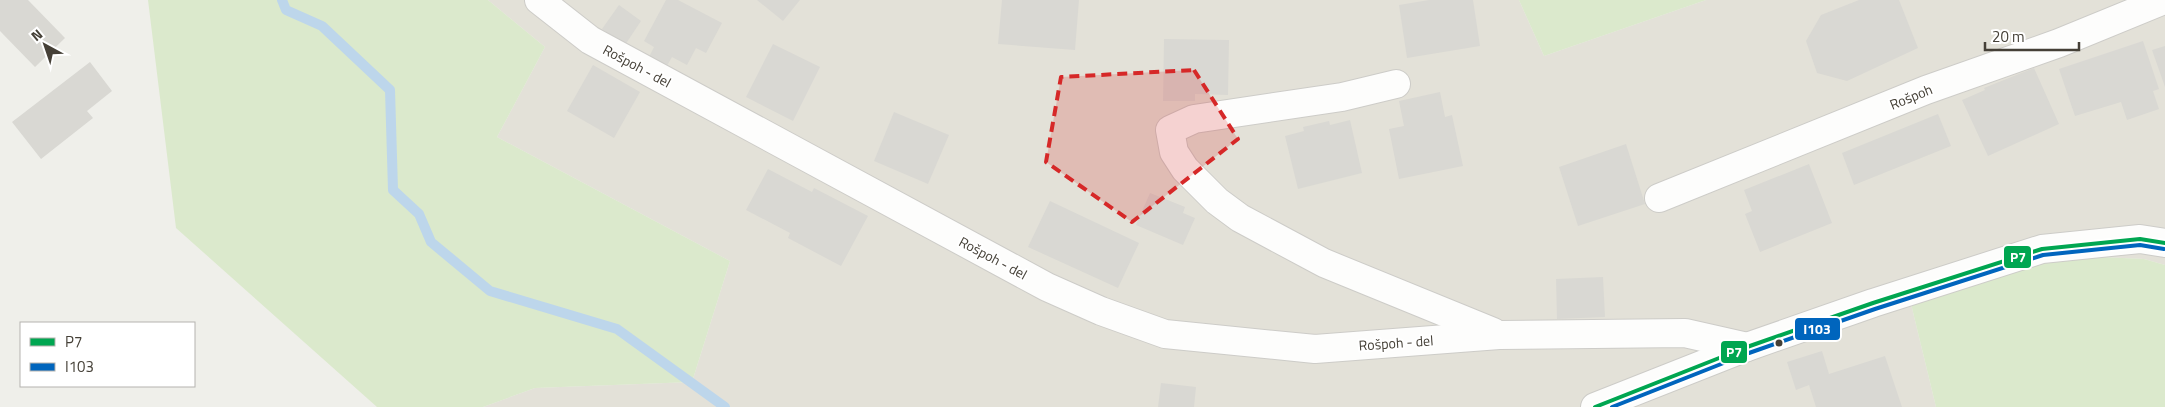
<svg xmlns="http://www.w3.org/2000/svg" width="2165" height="407" font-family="'Titillium Web',sans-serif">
	<rect width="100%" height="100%" fill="#efefea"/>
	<polygon fill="#e3e1d8" points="488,0 1519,0 1544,56 1706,0 2165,0 2165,265 2144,259 2035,254 1911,304 1936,407 483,407 535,388 692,382 730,261 497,137 545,47"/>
	<g fill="#dbe9cc">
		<polygon points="148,0 488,0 545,47 497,137 730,261 692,382 535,388 483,407 377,407 176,228"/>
		<polygon points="1519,0 1706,0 1544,56"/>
		<polygon points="2035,254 2144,259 2165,265 2165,407 1936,407 1911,304"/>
	</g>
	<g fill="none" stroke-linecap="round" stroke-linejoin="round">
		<polyline stroke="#bdd6eb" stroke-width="10" points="282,0 286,10 322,26 390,90 393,190 419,214 431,242 490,291 617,329 725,407"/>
	</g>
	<g fill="#d9d8d3">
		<polygon points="0,0 28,0 65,38 35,67 0,31"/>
		<polygon points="666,0 678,0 722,23 706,53 696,48 687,65 672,57 665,69 648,59 654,47 644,41"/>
		<polygon points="757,0 800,0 783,21"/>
		<polygon points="1002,0 1079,0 1075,50 998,44"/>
		<polygon points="1429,0 1473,0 1480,46 1407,58 1399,5"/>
		<polygon points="1859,0 1899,0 1918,48 1847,81 1817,73 1806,41 1821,15"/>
		<polygon points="619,5 641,21 625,45 602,29"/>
		<polygon points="1164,39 1229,40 1228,95 1195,94 1195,101 1163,101"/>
		<polygon points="2143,41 2159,89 2153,91 2159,109 2127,120 2121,102 2075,116 2059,69"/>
		<polygon points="773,44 820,67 793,121 746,97"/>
		<polygon points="2165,46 2165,87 2152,50"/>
		<polygon points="90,62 112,91 87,111 93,118 41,159 12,122"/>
		<polygon points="593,65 640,92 614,138 567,111"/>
		<polygon points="2034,68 2059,124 1988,156 1962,100 1985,90 1984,88"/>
		<polygon points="1440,92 1445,117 1452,115 1463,166 1399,179 1389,129 1404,126 1399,101"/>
		<polygon points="894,112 949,135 928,184 874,161"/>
		<polygon points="1938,114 1951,146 1854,185 1842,153"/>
		<polygon points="1350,120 1362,173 1298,189 1285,136 1304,131 1303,127 1329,121 1330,125"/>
		<polygon points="1626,144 1645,204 1578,226 1559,167"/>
		<polygon points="1809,164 1832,223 1760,252 1745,214 1752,211 1744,190"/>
		<polygon points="768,169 812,192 814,188 868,216 841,266 788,238 790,233 746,210"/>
		<polygon points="1150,193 1185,207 1183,213 1195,218 1183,245 1136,225"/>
		<polygon points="1050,201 1139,243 1118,288 1028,247"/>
		<polygon points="1603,277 1605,317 1557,319 1556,279"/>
		<polygon points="1822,351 1829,374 1885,356 1902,407 1816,407 1809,385 1796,390 1787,362"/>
		<polygon points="1161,383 1196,387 1194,407 1158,407"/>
	</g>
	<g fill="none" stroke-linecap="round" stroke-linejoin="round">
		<defs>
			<g id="minor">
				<polyline points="539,0 590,40 1047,287 1101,311 1165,334 1315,349 1499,335 1685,333 1747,347"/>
				<polyline points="1396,84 1342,97 1194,119 1170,130 1174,152 1185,169 1217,201 1240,218 1324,263 1493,332"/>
				<polyline points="1659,198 1926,90 2059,43 2164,0"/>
			</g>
			<polyline id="tertiary" points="1595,407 1747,347 1873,303 2042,249 2140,239 2165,243"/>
		</defs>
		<use href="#minor" stroke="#cdccc8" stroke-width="30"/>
		<use href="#tertiary" stroke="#cdccc8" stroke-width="30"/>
		<use href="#minor" stroke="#fdfdfc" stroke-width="28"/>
		<use href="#tertiary" stroke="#fdfdfc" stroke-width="28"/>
		<defs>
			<polyline id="bus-1" points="1595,407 1747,347 1873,303 2042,249 2140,239 2165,243"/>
			<polyline id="bus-2" points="1612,407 1749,353 1875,309 2043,255 2140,245 2164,249"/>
		</defs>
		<use href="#bus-1" stroke="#fff" stroke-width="8"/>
		<use href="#bus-2" stroke="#fff" stroke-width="8"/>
		<use href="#bus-1" stroke="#00a651" stroke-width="4"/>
		<use href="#bus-2" stroke="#0065bd" stroke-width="4"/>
	</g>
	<path fill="#d62828" fill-opacity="0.2" stroke="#d62828" stroke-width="4" stroke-dasharray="10 6" stroke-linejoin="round" d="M1194 70 1238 139 1132 222 1046 162 1061 77Z"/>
	<circle fill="#454037" stroke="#fff" stroke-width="2" cx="1779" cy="343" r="4.5"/>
	<g text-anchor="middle" stroke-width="4" stroke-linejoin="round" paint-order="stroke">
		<g font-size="14" fill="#454037" stroke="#fff">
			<text transform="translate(637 66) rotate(28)" y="5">Rošpoh - del</text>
			<text transform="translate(1911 97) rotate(-22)" y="5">Rošpoh</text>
			<text transform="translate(993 258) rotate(28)" y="5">Rošpoh - del</text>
			<text transform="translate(1396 343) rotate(-4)" y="5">Rošpoh - del</text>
		</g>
	</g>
	<g stroke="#fff" stroke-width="2">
		<rect x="2003" y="245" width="29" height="24" rx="5" fill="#00a651"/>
		<rect x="1794" y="317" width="47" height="24" rx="5" fill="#0065bd"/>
		<rect x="1720" y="340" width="28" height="24" rx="5" fill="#00a651"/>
	</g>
	<g font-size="14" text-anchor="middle" font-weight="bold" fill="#fff">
		<text x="2018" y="262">P7</text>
		<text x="1817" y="334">I103</text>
		<text x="1734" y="357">P7</text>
	</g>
	<rect x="20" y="322" width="175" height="65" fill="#ffffff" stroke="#b5b3af"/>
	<rect x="30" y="338" width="25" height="8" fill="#00a651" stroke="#b5b3af"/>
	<text x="65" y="347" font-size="15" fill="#454037">P7</text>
	<rect x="30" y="363" width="25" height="8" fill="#0065bd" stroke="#b5b3af"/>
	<text x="65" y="372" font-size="15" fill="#454037">I103</text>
	<g transform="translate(45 45) rotate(320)" stroke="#ffffff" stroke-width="4" paint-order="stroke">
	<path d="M0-4L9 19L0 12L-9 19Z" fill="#454037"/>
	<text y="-8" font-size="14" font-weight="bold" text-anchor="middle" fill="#454037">N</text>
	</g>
	<path d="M1985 42v8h94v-8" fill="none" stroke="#454037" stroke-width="2.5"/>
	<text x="1992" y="42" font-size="15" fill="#454037" stroke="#ffffff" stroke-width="4" paint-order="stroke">20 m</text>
</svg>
